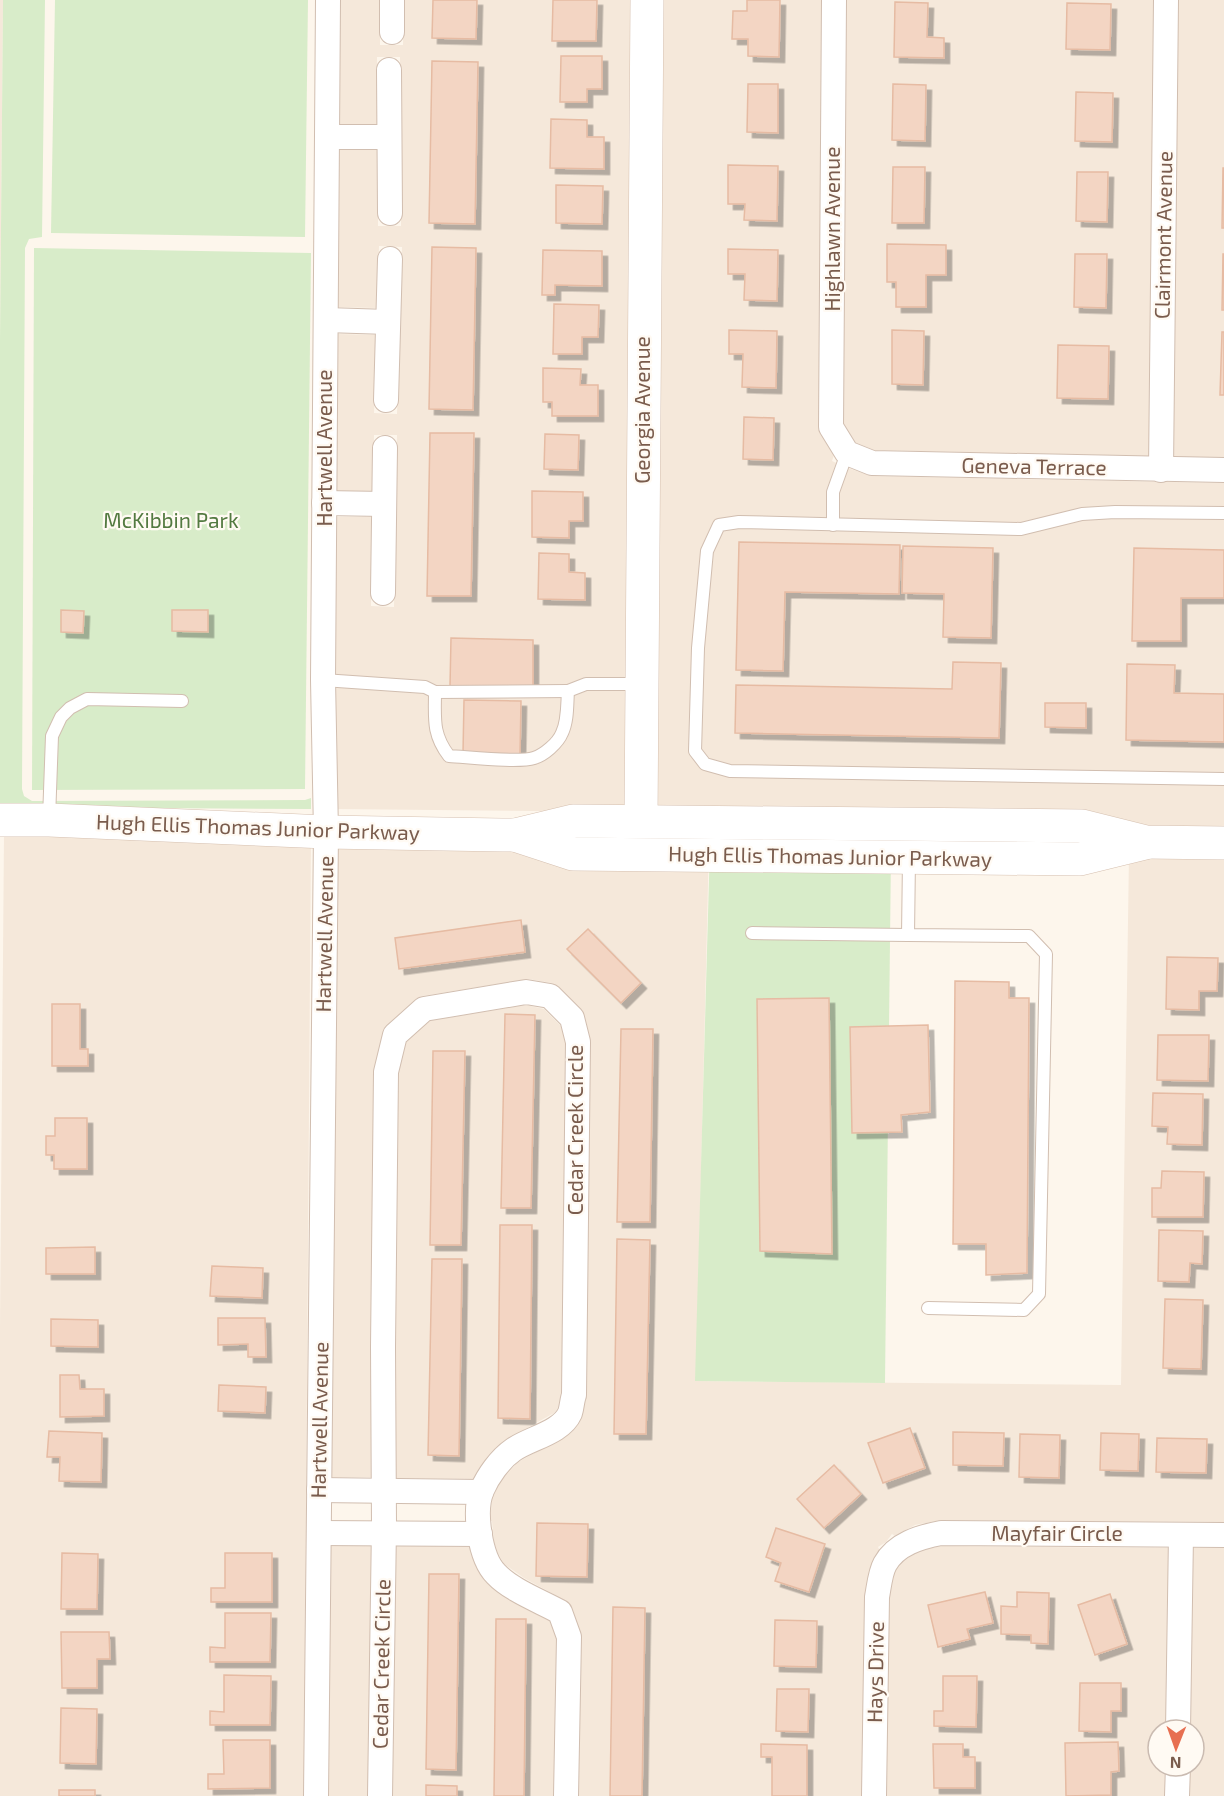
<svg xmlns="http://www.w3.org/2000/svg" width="1224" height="1796" font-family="'Exo 2',sans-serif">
	<defs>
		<filter id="shadow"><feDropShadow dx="5.5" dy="5.5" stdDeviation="0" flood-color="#0004"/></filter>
	</defs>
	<rect width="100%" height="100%" fill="#fdf6ec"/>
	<g fill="#f5e8da">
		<polygon points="0,0 3,0 0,342"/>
		<polygon points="339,0 380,0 380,45 403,45 404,0 635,0 629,812 334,809 336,517 372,517 371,606 394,607 397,435 374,435 373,491 336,491 337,334 377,335 374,413 397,414 402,247 379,246 377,308 337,307 338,150 378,150 378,226 401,226 400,57 377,57 378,124 338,124"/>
		<polygon points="658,0 823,0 822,435 834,455 832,461 839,464 844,471 848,468 871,476 1224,483 1224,830 652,813"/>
		<polygon points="846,0 1155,0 1150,456 874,450 854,442 843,423"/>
		<polygon points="1178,0 1224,0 1224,457 1173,457"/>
		<polygon points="4,834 311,835 304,1796 0,1796 0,1328"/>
		<polygon points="334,835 709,843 696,1381 1121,1385 1129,855 1224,856 1224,1522 941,1520 915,1525 895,1536 892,1534 886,1542 878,1547 880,1551 865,1596 862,1796 578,1796 580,1632 570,1606 564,1600 524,1578 504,1564 494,1546 492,1521 490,1521 492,1496 502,1479 518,1462 566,1436 578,1422 585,1395 590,1042 579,1008 557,986 552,983 528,979 422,996 416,999 388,1025 384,1032 373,1477 331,1477"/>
		<polygon points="526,1005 544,1009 561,1026 567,1044 562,1393 559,1407 554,1413 504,1441 485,1462 475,1479 396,1478 394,1347 398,1074 405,1043 428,1021"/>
		<polygon points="372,1545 368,1796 328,1796 330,1546"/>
		<polygon points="396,1545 471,1547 473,1557 489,1585 514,1602 550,1621 557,1640 555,1796 392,1796"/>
		<polygon points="942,1546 1169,1548 1167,1730 1158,1730 1158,1766 1166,1766 1166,1796 885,1796 889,1598 894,1572 901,1562 921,1550"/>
		<polygon points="1192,1548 1224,1548 1224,1796 1189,1796 1190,1766 1194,1766 1194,1730 1190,1730"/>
	</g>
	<g fill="#d8ecc9">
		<polygon points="3,0 45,0 42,237 29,239 25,248 22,789 24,796 32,801 305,800 311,798 311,809 0,807 0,342"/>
		<polygon points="55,0 308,0 305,237 51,233"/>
		<polygon points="34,248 311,253 305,789 32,790"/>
		<polygon points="710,843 891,852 885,1383 695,1381"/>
	</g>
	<g fill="#f3d5c3" stroke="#e6bba3" stroke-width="1.5" filter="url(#shadow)">
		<polygon points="433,0 477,0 476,39 432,38"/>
		<polygon points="553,0 597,0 596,41 552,41"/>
		<polygon points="747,0 780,0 779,57 748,56 748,39 732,39 733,11 747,11"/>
		<polygon points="895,2 928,3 927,37 944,38 944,58 894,57"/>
		<polygon points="1067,3 1111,4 1110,50 1066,49"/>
		<polygon points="561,56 602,56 602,89 587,89 587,102 560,102"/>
		<polygon points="432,61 478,62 475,224 429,223"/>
		<polygon points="748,84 778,84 778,133 747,132"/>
		<polygon points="893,84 926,85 925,141 892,140"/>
		<polygon points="1076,92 1113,93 1112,142 1075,141"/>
		<polygon points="551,119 587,120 587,137 604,137 604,169 550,168"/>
		<polygon points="728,165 778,166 777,221 744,220 745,204 728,204"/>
		<polygon points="893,167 925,167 924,223 892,223"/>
		<polygon points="1223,168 1224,168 1224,228 1222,228"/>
		<polygon points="1077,172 1108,172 1107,222 1076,221"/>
		<polygon points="556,185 603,186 602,224 556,223"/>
		<polygon points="887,244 946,245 946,275 926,275 926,307 896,307 896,282 887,282"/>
		<polygon points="432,247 476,248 473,410 429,409"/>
		<polygon points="728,249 778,250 777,301 744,300 745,274 728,274"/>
		<polygon points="543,250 602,251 602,286 555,285 555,295 542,295"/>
		<polygon points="1075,254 1107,254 1106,308 1074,307"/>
		<polygon points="1223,254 1224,254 1224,310 1222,310"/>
		<polygon points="554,304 599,305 598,337 582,337 582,354 553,354"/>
		<polygon points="729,330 777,331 776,388 742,387 743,354 729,354"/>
		<polygon points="892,330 924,331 923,385 892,384"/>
		<polygon points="1222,332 1224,332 1224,395 1220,395"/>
		<polygon points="1058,345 1109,346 1108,399 1057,398"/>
		<polygon points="543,368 581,369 580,385 598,385 598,416 552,416 552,402 543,402"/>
		<polygon points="744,417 774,418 773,460 743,459"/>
		<polygon points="430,433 474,433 471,596 427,596"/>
		<polygon points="545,434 579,435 578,470 544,469"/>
		<polygon points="532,491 583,492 583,521 569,521 569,538 532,537"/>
		<polygon points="739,542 900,545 899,594 785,592 783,671 736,670"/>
		<polygon points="903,546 993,548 991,638 943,637 944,594 902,593"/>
		<polygon points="1134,548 1224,550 1224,598 1181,598 1181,641 1132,641"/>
		<polygon points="539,553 569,554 569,572 585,573 585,600 538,599"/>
		<polygon points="61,610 84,611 83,633 61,632"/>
		<polygon points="172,610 208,610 208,632 172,631"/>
		<polygon points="451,638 533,640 533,688 450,686"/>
		<polygon points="953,662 1001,663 999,738 735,733 736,685 952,689"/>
		<polygon points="1127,664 1175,665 1174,693 1224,694 1224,742 1126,740"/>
		<polygon points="464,700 521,701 520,754 463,753"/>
		<polygon points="1045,703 1086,703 1086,728 1045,727"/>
		<polygon points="521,920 525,952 399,969 395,938"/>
		<polygon points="588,929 641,983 621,1003 567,949"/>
		<polygon points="1167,957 1218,958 1217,991 1199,991 1199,1010 1166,1009"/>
		<polygon points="955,981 1009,982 1009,998 1029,998 1027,1273 986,1275 986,1244 953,1244"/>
		<polygon points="829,998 832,1254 760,1251 757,999"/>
		<polygon points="52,1004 80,1004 80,1049 88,1049 88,1066 52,1066"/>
		<polygon points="505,1014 535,1015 531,1208 501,1208"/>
		<polygon points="928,1025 930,1112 901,1115 902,1132 852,1133 850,1027"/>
		<polygon points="621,1029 653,1029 650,1222 617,1222"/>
		<polygon points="1158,1035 1209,1035 1208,1081 1157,1080"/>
		<polygon points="433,1051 465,1051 461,1245 430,1245"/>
		<polygon points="1153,1093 1203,1094 1202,1145 1167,1144 1168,1127 1152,1126"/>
		<polygon points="55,1118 87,1118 87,1169 54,1169 54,1155 46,1155 46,1136 55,1136"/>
		<polygon points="1162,1171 1204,1172 1203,1217 1152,1217 1152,1188 1161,1188"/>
		<polygon points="500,1225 532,1225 530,1419 498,1418"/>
		<polygon points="1159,1230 1203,1231 1202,1264 1190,1263 1189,1282 1158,1281"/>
		<polygon points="617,1239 650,1240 646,1434 614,1434"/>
		<polygon points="95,1247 95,1274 46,1274 46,1248"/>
		<polygon points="432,1259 462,1259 459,1456 428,1455"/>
		<polygon points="212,1266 263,1268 262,1298 210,1296"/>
		<polygon points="1165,1299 1203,1300 1201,1369 1163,1368"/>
		<polygon points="218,1318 265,1318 266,1357 248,1357 248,1344 218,1345"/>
		<polygon points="51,1319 98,1320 98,1347 51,1346"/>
		<polygon points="60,1375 79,1375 80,1389 104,1389 104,1416 60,1417"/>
		<polygon points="219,1385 266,1387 265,1413 218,1411"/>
		<polygon points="910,1428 925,1468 883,1483 868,1443"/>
		<polygon points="49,1431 102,1433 101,1482 59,1481 60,1457 47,1457"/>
		<polygon points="953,1432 1004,1433 1003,1466 953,1465"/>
		<polygon points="1101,1433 1139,1434 1138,1471 1100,1470"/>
		<polygon points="1020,1434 1060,1435 1059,1478 1019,1477"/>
		<polygon points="1157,1438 1207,1439 1206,1473 1156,1472"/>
		<polygon points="834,1465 861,1494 824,1528 797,1499"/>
		<polygon points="537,1523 588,1524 587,1577 536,1576"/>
		<polygon points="776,1528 825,1544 809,1592 775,1581 781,1563 766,1557"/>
		<polygon points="62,1553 98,1554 97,1609 61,1609"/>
		<polygon points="225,1553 272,1553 272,1602 211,1602 211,1588 225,1588"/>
		<polygon points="429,1574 459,1574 456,1770 426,1769"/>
		<polygon points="985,1592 993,1623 967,1629 970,1639 938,1647 928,1605"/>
		<polygon points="1017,1592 1049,1593 1048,1644 1031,1643 1031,1635 1001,1634 1001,1606 1017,1607"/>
		<polygon points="1110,1594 1127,1644 1095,1655 1078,1605"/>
		<polygon points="613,1607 645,1608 642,1796 610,1796"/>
		<polygon points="225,1613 271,1613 270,1662 210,1662 210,1647 225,1648"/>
		<polygon points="496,1619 526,1619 524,1796 494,1796"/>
		<polygon points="775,1620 817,1621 816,1667 774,1666"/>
		<polygon points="61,1632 109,1632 110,1659 97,1659 97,1688 62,1688"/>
		<polygon points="224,1675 271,1676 270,1725 210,1725 210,1711 224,1712"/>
		<polygon points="943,1676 977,1676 976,1727 934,1726 934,1711 943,1711"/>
		<polygon points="1080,1683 1121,1683 1121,1711 1111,1711 1111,1732 1079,1731"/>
		<polygon points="777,1689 809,1689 808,1732 776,1731"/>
		<polygon points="61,1708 97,1709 96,1764 60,1763"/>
		<polygon points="223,1740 270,1740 270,1788 208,1789 208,1774 224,1774"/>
		<polygon points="1118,1742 1119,1771 1111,1772 1111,1795 1066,1796 1065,1743"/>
		<polygon points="761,1744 807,1745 807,1796 772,1796 772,1757 761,1757"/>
		<polygon points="933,1744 963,1744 963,1757 975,1757 975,1788 934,1788"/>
		<polygon points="426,1785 457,1786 457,1796 426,1796"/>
		<rect x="59" y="1790" width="36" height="6"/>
	</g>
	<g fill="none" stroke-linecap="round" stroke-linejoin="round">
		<defs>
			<g id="lane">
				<polyline points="1224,513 1115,512 1082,514 1021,529 739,522 719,525 707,551 698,648 695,751 705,764 730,771 1224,779"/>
				<polyline points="833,525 833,492 847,453"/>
				<path d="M323 680 425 687 435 692C435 718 432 734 449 756 468 757 518 763 534 758 544 755 558 743 562 733 568 721 567 704 568 691L586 684H640"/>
				<polyline points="435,692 568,691"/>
				<polyline points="49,819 52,736 61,717 70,708 87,699 182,701"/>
				<polyline points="909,859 908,935 1029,936 1046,954 1039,1294 1024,1310 928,1308"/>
				<polyline points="752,933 908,935"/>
			</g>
			<g id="street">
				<polyline points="834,0 831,427 847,453 872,463 1224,470"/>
				<polyline points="392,32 392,0"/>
				<polyline points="389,70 390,213"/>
				<polyline points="327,137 389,137"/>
				<polyline points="326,320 388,322"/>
				<polyline points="386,400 390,259"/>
				<polyline points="1161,470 1166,0"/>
				<polyline points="324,503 384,504"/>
				<polyline points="383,593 385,448"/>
				<polyline points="319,1490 481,1492"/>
				<polyline points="319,1533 480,1534"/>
				<polyline points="1178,1730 1181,1535"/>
				<polyline points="316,1796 326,832 323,680 328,0"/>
				<path d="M380 1796 384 1526 383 1347 386 1072 395 1035 424 1009 526 992 550 996 572 1018 578 1042 574 1395C572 1400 572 1407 570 1413 561 1433 530 1438 513 1450 500 1459 488 1476 482 1490 473 1511 480 1558 496 1574 511 1590 540 1601 560 1612L569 1637 566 1796"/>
				<path d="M874 1796 877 1597C879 1587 880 1573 885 1564 896 1544 920 1537 941 1533L1224 1535"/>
				<polyline points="1177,1796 1178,1766"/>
			</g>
			<g id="secondary">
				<polyline points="0,820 49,820 326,832 502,835 515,835 573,821 1082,826 1146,842 1224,843"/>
				<polyline points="641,821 647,0"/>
				<polyline points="515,835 573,854 1080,859 1145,843"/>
			</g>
		</defs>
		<use href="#lane" stroke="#d1beb0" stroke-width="14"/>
		<use href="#street" stroke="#d1beb0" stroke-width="26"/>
		<use href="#secondary" stroke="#d6c0b0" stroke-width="34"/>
		<use href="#lane" stroke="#fff" stroke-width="12"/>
		<use href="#street" stroke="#fff" stroke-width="24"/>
		<use href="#secondary" stroke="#fff" stroke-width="33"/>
	</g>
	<g text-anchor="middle" stroke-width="4.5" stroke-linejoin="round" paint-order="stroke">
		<g font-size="21" fill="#7a5c4d" stroke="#fffaf3">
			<text transform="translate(833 229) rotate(-90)" y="7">Highlawn Avenue</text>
			<text transform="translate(1164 235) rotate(-89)" y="7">Clairmont Avenue</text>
			<text transform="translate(643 410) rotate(-90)" y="7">Georgia Avenue</text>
			<text transform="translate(325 448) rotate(-90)" y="7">Hartwell Avenue</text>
			<text transform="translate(1034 467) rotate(1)" y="7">Geneva Terrace</text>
			<text transform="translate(258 828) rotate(2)" y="7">Hugh Ellis Thomas Junior Parkway</text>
			<text transform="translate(830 857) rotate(1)" y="7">Hugh Ellis Thomas Junior Parkway</text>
			<text transform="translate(325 934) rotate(-89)" y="7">Hartwell Avenue</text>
			<text transform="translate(576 1130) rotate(-90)" y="7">Cedar Creek Circle</text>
			<text transform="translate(320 1420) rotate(-89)" y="7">Hartwell Avenue</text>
			<text x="1057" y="1541">Mayfair Circle</text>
			<text transform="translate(382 1664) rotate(-89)" y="7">Cedar Creek Circle</text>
			<text transform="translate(876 1672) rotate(-89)" y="7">Hays Drive</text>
		</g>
		<g font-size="21" fill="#537a41" stroke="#fffaf3">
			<text x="171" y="528">McKibbin Park</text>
		</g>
	</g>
	<g transform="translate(1176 1748) rotate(181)"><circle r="28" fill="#fffaf3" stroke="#cabbb1" stroke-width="1.5"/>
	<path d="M0-4.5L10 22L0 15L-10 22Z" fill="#e76f51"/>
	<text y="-9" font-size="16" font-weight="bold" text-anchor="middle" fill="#7a5c4d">N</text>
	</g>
</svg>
